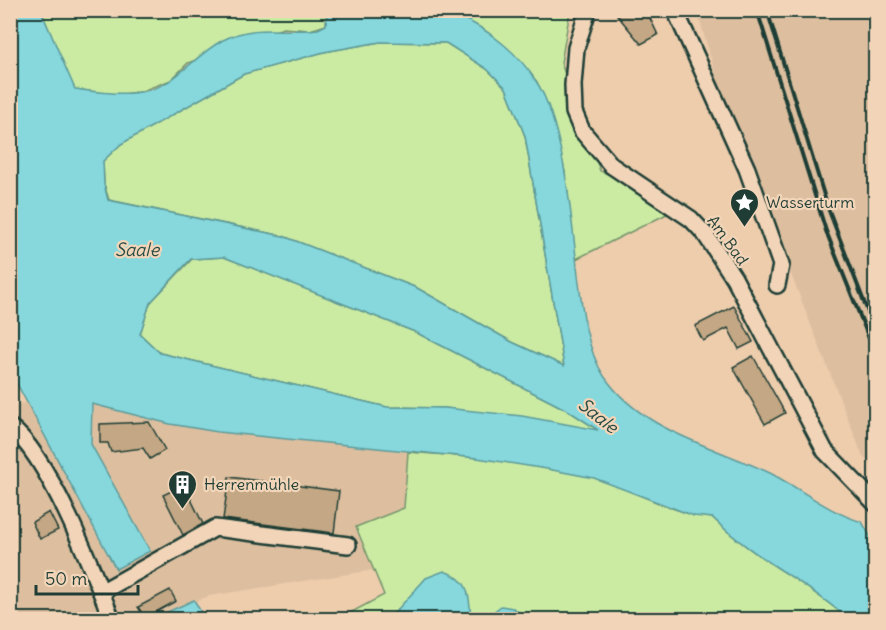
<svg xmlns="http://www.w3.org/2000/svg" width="886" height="630" font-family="Delius,sans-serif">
	<rect width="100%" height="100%" fill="#eecdad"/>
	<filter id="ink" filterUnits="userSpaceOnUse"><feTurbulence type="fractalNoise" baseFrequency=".0167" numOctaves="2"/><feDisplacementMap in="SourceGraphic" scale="12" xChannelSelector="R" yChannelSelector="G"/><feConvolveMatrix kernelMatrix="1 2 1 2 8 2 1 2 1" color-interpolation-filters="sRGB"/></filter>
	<g filter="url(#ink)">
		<g fill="#ddbf9f">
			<polygon points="697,11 875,11 875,469 863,457 725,107"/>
			<polygon points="28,403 116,569 149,551 91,444 92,404 170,424 408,452 404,508 357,527 374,570 209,596 153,619 17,619 10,577 10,404"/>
		</g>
		<g fill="#cbeba3" stroke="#75946c" stroke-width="1.5">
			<polygon points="327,10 326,25 310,30 283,28 188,63 171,80 142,91 118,95 74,89 41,11"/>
			<polygon points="406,11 570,11 561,63 600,171 687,204 576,259 565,172 549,111 537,82 508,49 484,30 458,16"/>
			<polygon points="380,42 446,43 487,69 506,88 525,136 564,366 512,342 417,288 283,236 109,200 104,184 103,161 121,144 244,74 324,52"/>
			<polygon points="224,257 415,332 569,411 600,431 445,408 387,407 160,353 140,334 150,303 192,259"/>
			<path d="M408 452C469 457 537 461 596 478 635 490 672 514 713 518 753 558 806 581 848 619L337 620 384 595 356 527 404 508Z"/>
		</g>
		<g fill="#86d8dd" stroke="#5d9a99" stroke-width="1.5" fill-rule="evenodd">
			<path d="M406 10C423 12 445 11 460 17 490 30 519 54 536 81 564 123 572 223 578 275 582 307 586 349 604 376 641 431 713 446 770 473 801 489 828 512 862 522L875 545V619H848C806 581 753 558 713 518L694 516 594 478 547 469 477 458 218 432 170 424 92 404 91 444 150 551 116 569 16 382 11 358V11H41L75 89C106 93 144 100 172 79 190 66 204 50 223 40 258 23 284 34 318 29L326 25 327 11ZM380 42 446 43 487 69 506 88 525 136 564 366 512 342 417 288 283 236 108 200 104 184 103 161 121 144 244 74 324 52ZM224 257 415 332 569 411 598 430 522 416 445 408 387 407 160 353 140 334 150 303 191 259Z"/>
			<path d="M444 571C470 580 469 593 471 619H476H389L426 578Z"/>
			<polygon points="194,600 205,619 152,619"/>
			<polygon points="501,606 513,608 528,619 484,619"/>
		</g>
		<g fill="#c4a784" stroke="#1f3d34" stroke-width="1.5">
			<polygon points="613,10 646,10 658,35 641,44"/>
			<polygon points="734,306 753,342 739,349 728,328 703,341 695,326"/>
			<polygon points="753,356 785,413 765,424 733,367"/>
			<polygon points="149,422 165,450 150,459 143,448 111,452 108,443 100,443 100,424"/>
			<polygon points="229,477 339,491 334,533 223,519"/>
			<polygon points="184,485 203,524 183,535 163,495"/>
			<polygon points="49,512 58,530 40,539 32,522"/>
			<polygon points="170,590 176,601 145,618 138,607"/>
		</g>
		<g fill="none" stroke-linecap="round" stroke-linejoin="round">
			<defs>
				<g id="minor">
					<polyline points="588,10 576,48 573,85 574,112 582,131 612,166 691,219 705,234 734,278 825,451 876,504"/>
					<polyline points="675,10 747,169 781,265 777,285"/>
					<path d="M10 427C48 454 94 573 112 620"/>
					<polyline points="101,592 215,528 348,545"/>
				</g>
			</defs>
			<use href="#minor" stroke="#1f3d34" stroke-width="20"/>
			<use href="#minor" stroke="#f2d5b8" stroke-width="15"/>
			<g stroke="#1f3d34" stroke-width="4">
				<polyline points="757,10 826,231 876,356"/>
				<polyline points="767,10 828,208 876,333"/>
			</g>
		</g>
	</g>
	<defs>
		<symbol id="sight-pin" viewBox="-11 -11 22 30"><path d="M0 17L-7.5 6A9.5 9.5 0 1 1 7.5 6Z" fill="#1f3d34" stroke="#f2d5b8"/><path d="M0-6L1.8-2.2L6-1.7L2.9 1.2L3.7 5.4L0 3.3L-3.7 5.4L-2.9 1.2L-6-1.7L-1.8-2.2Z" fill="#fff"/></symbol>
		<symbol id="building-pin" viewBox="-11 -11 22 30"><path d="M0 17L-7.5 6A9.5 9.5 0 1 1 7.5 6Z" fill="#1f3d34" stroke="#f2d5b8"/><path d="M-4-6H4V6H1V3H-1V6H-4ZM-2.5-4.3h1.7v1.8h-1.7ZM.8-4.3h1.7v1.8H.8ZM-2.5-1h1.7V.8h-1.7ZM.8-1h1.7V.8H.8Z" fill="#fff"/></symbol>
	</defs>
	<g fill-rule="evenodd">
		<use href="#sight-pin" x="728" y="186" width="33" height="45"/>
		<use href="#building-pin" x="166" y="468" width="33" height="45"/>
	</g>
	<g text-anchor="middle" stroke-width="4.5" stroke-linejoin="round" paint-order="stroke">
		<g font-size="16" fill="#1f3d34" stroke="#f2d5b8" text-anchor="start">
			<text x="766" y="208">Wasserturm</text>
			<text x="204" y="490">Herrenmühle</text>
		</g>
		<g font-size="16" fill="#1f3d34" stroke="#f2d5b8">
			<text transform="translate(728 240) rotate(54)" y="6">Am Bad</text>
		</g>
		<g font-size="18" font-style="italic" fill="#294c45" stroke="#f2d5b8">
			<text x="137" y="256">Saale</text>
			<text transform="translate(598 416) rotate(38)" y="6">Saale</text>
		</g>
	</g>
	<rect width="886" height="630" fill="none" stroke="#f2d5b8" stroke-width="36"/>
	<rect x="18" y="18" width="850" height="594" fill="none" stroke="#1f3d34" stroke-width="2" filter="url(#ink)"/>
	<path d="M36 585v9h102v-9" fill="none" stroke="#1f3d34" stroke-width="3"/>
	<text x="45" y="585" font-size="18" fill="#1f3d34" stroke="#f2d5b8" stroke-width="4.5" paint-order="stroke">50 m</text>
</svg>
